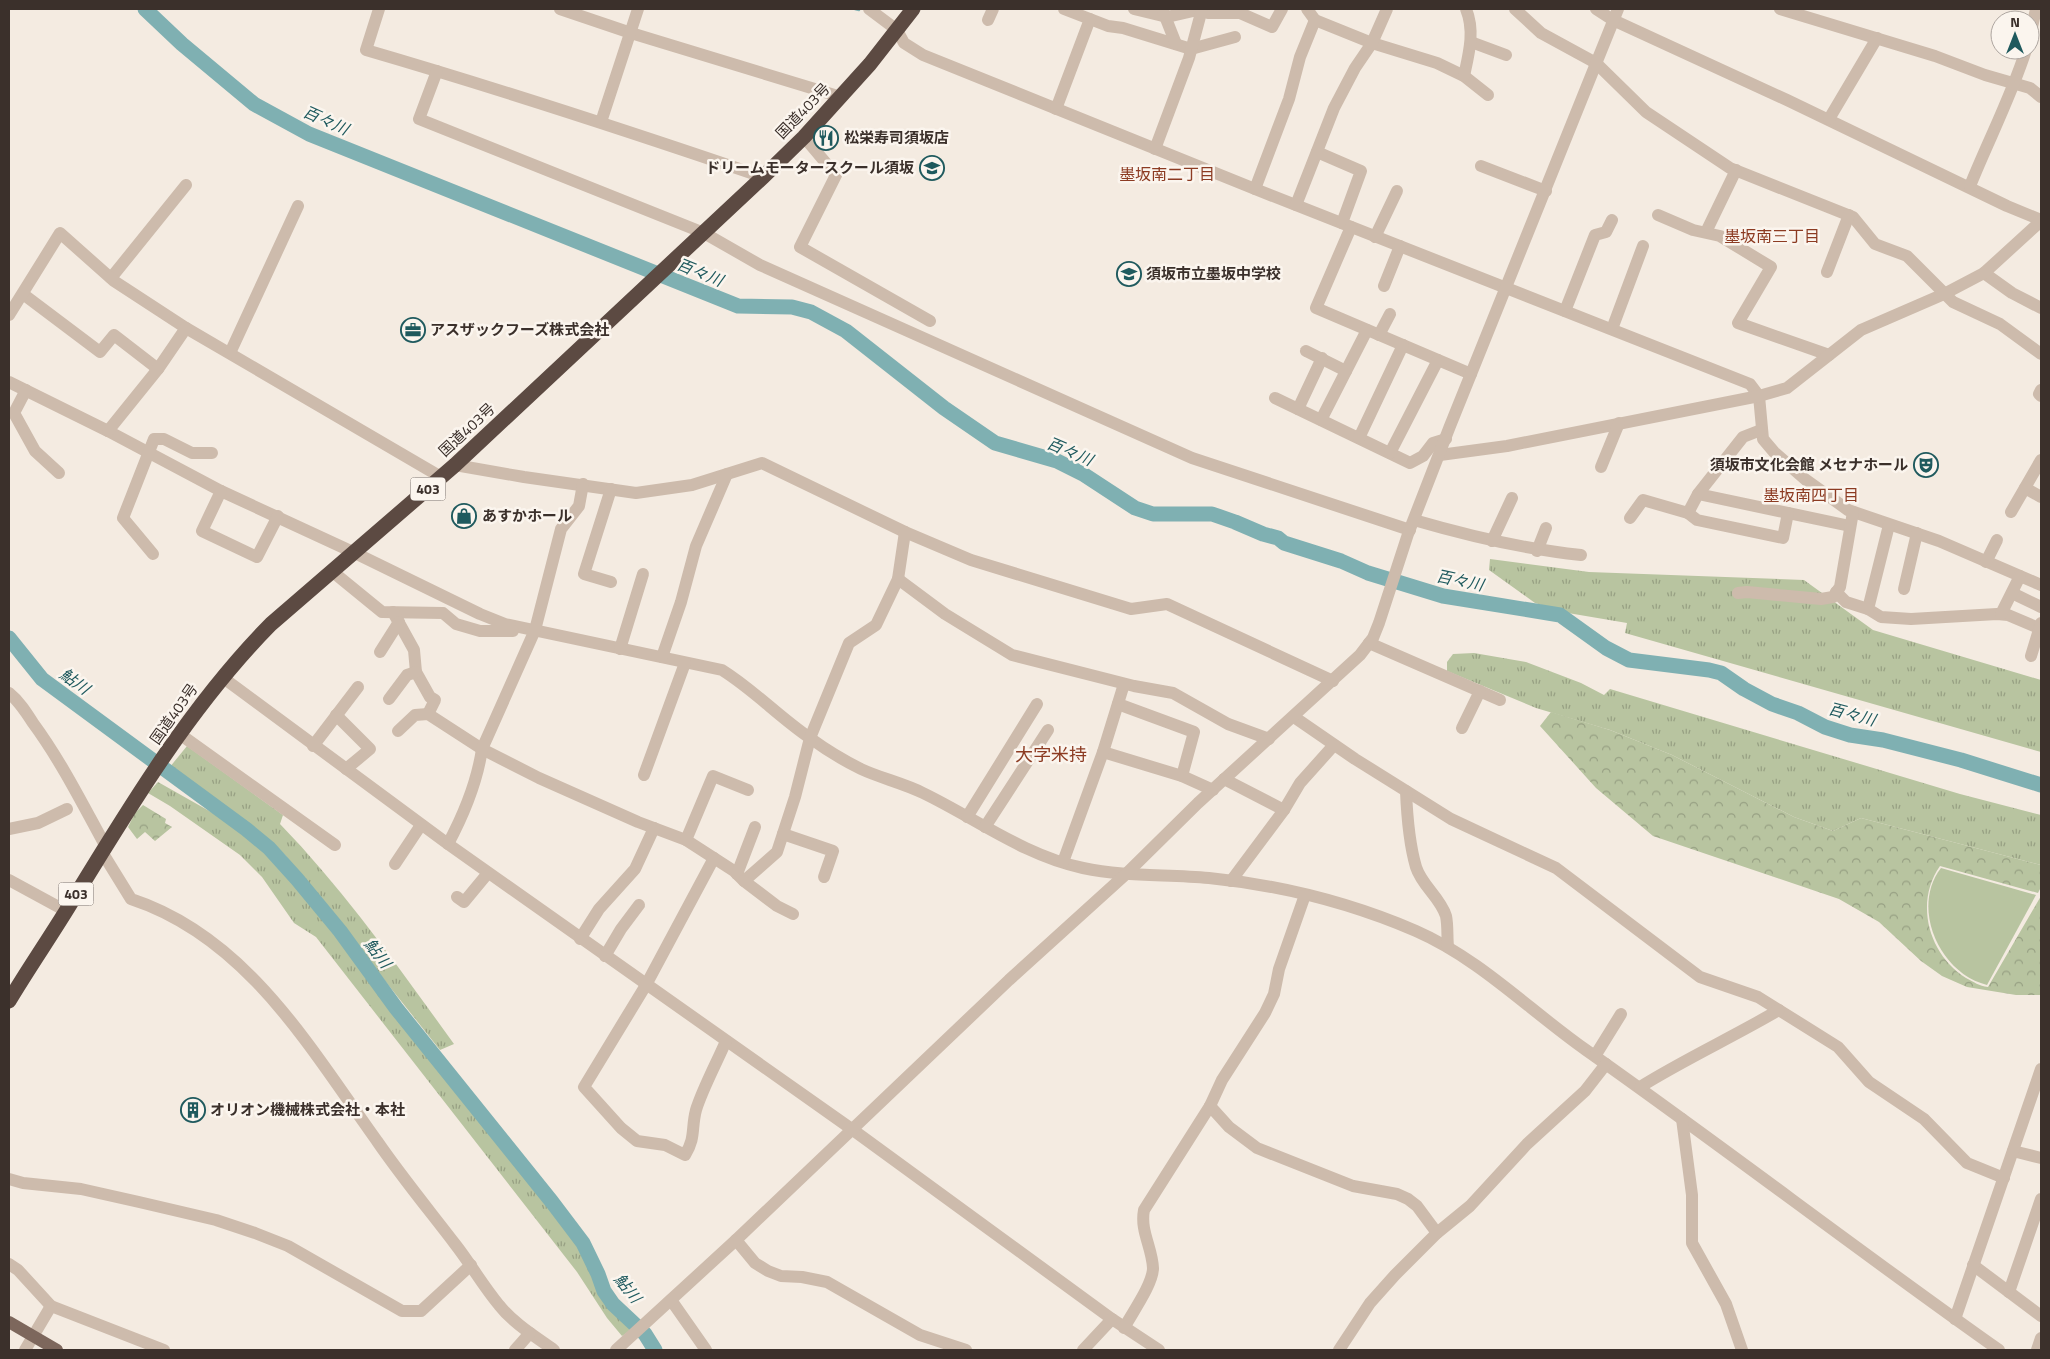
<svg xmlns="http://www.w3.org/2000/svg" width="2050" height="1359" font-family="'Titillium Web','Noto Sans JP',sans-serif">
	<defs>
		<pattern id="grass-tufts" width="24" height="20" patternUnits="userSpaceOnUse" patternTransform="scale(1.25)"><rect width="24" height="20" fill="#b8c4a0"/><path d="M3 7l-1-3M5 7V3M7 7l1-3M15 17l-1-3M17 17v-4M19 17l1-3" fill="none" stroke="#97a083"/></pattern>
		<pattern id="forest-crowns" width="20" height="18" patternUnits="userSpaceOnUse" patternTransform="scale(1.25)"><rect width="20" height="18" fill="#b8c4a0"/><path d="M2 6a3 3 0 1 1 6 0M12 15a3 3 0 1 1 6 0" fill="none" stroke="#97a083"/></pattern>
	</defs>
	<rect width="100%" height="100%" fill="#f4ebe1"/>
	<g fill="url(#grass-tufts)">
		<polygon points="1490,559 1589,572 1804,580 1873,630 2041,680 2041,752 1625,633 1627,623 1568,613 1535,603 1489,570"/>
		<polygon points="1474,653 1526,662 1581,683 1604,695 1610,689 1960,794 2041,815 2041,865 1861,818 1833,831 1794,817 1672,755 1610,730 1536,708 1447,671 1447,662 1453,654"/>
		<path d="M187 746 283 815 280 824C345 891 399 968 454 1044L440 1050 285 855 261 833 165 773Z"/>
		<polygon points="158,782 234,825 264,849 301,888 443,1075 581,1248 598,1281 602,1298 634,1328 622,1336 607,1318 577,1272 316,937 294,923 262,877 240,855 170,806 148,793"/>
	</g>
	<g fill="url(#forest-crowns)">
		<path d="M1551 712 1610 730 1672 755 1794 817 1833 831 1861 818 2041 865V887L2038 893 1940 866C1914 903 1929 955 1966 978 1974 982 1979 986 1988 987L2041 896V995H2016L1967 987 1942 976 1921 961 1879 922 1839 899 1653 836 1596 788 1540 726Z"/>
		<polygon points="143,805 166,819 165,823 172,827 155,841 145,832 137,839 128,827 135,813"/>
	</g>
	<path fill="#b8c4a0" d="M1941 868 2036 895 1987 985C1940 974 1910 908 1941 868Z"/>
	<g fill="none" stroke-linecap="round" stroke-linejoin="round">
		<polyline stroke="#7fb0b2" stroke-width="2.5" points="855,9 859,10"/>
		<g stroke="#7fb0b2" stroke-width="15">
			<polyline points="145,9 182,44 254,104 309,134 738,306 792,307 811,312 846,331 944,408 995,443 1057,461 1083,474 1135,508 1153,514 1212,514 1235,522 1263,534 1278,538 1284,543 1341,561 1368,573 1443,596 1560,615 1606,648 1629,660 1709,670 1721,673 1744,689 1772,704 1798,713 1825,727 1850,735 1883,740 1961,760 2041,785"/>
			<polyline points="9,638 42,679 246,829 269,848 297,879 340,931 396,1008 552,1202 583,1243 598,1274 604,1291 613,1304 645,1334 655,1350"/>
		</g>
		<g stroke="#cdbbac" stroke-width="12">
			<path d="M379 9 366 50C500 89 631 132 763 177"/>
			<polyline points="560,9 631,33 841,97"/>
			<polyline points="869,9 897,30 904,43 923,55 1255,189 1750,384 1759,396 1763,439 1774,452 1806,480 1848,510 1939,541 2041,585"/>
			<polyline points="1064,9 1108,26 1123,28 1191,49 1235,37"/>
			<polyline points="1134,9 1167,17 1202,9 1208,13 1240,13 1272,27 1282,9"/>
			<polyline points="1307,9 1315,20 1372,43 1437,63 1464,76 1488,95"/>
			<polyline points="1515,9 1541,33 1596,63 1646,112 1730,168 1853,217 1875,244 1907,256 1953,302 2000,324 2041,354"/>
			<polyline points="1596,9 1613,20 1787,100 2007,206 2041,220"/>
			<polyline points="1780,9 1935,56 1985,75 2030,88 2041,97"/>
			<polyline points="1163,11 1176,44"/>
			<polyline points="988,20 993,9"/>
			<polyline points="2030,36 2036,9"/>
			<polyline points="1471,42 1506,55"/>
			<polyline points="437,71 419,119 704,233 760,265 1192,458 1410,530"/>
			<path d="M1464 76C1469 53 1475 31 1466 9"/>
			<polyline points="1056,109 1090,19"/>
			<polyline points="1829,119 1877,38"/>
			<polyline points="601,122 638,9"/>
			<polyline points="804,137 836,175 800,247 930,321"/>
			<polyline points="1155,149 1189,58 1202,9"/>
			<polyline points="1317,152 1361,171 1342,223"/>
			<polyline points="1481,166 1546,191"/>
			<path d="M1970 186C1988 141 2011 97 2026 50"/>
			<polyline points="1255,189 1289,99 1300,57 1315,20"/>
			<polyline points="1296,205 1334,108 1355,68 1372,43 1387,9"/>
			<polyline points="1658,215 1693,230 1720,236 1771,267 1738,323 1829,355"/>
			<polyline points="1351,227 1316,308 1471,374"/>
			<polyline points="1706,232 1736,170"/>
			<polyline points="1375,237 1397,191"/>
			<polyline points="1827,272 1849,215"/>
			<polyline points="1984,273 2012,293 2041,308"/>
			<polyline points="111,278 186,185"/>
			<polyline points="1384,286 1400,246"/>
			<polyline points="23,294 100,352 114,335 158,369"/>
			<polyline points="1565,311 1595,235 1606,232 1612,220"/>
			<polyline points="9,315 60,233 114,281 186,328 441,477"/>
			<polyline points="1612,329 1643,246"/>
			<polyline points="1379,335 1390,314"/>
			<polyline points="1306,351 1346,371"/>
			<polyline points="230,353 298,206"/>
			<path d="M9 382 108 431 221 491 355 553 480 614 505 624 722 670C754 690 779 717 810 738 825 749 843 760 861 769 880 778 903 783 923 793 975 818 1025 856 1083 868 1124 877 1167 874 1209 878 1279 885 1351 903 1416 931 1480 959 1529 1010 1586 1050 1725 1148 1860 1252 1999 1350"/>
			<polyline points="26,390 14,413 35,451 59,473"/>
			<polyline points="2041,390 2039,394 2041,396"/>
			<polyline points="1275,398 1410,463 1423,456 1433,443 1446,439"/>
			<polyline points="1298,409 1322,358"/>
			<polyline points="1321,420 1367,330"/>
			<polyline points="108,431 158,369 186,328"/>
			<polyline points="1359,438 1403,345"/>
			<polyline points="1390,453 1438,360"/>
			<polyline points="1440,455 1507,446 1759,396 1787,388 1861,330 1944,294 1984,273 2041,221"/>
			<polyline points="455,465 524,477 636,493 692,485 762,463 905,532 971,560 1131,609 1167,604 1333,681"/>
			<polyline points="1601,467 1619,423"/>
			<polyline points="2025,488 2041,497"/>
			<polyline points="221,491 202,531 257,557 278,516"/>
			<polyline points="1698,494 1850,526"/>
			<polyline points="2011,512 2041,460"/>
			<polyline points="1688,513 1697,520 1783,538 1788,513"/>
			<polyline points="1630,518 1643,500 1688,513 1698,494 1743,437 1761,430"/>
			<path d="M1414 520C1469 536 1523 549 1581 555"/>
			<polyline points="1889,525 1868,609 1881,617 1911,619 1997,614 2008,615 2041,629"/>
			<polyline points="1492,541 1512,498"/>
			<polyline points="1537,551 1546,528"/>
			<polyline points="153,554 123,518 154,439 164,439 192,453 212,453"/>
			<polyline points="1986,562 1997,540"/>
			<polyline points="333,572 382,612 443,613 456,624 480,631 513,631"/>
			<polyline points="898,579 945,614 1012,655 1134,686 1173,693 1228,724 1269,739"/>
			<polyline points="611,582 584,574 611,489"/>
			<polyline points="1904,589 1917,533"/>
			<polyline points="1836,592 1846,602 1868,609"/>
			<polyline points="1738,593 1747,592 1821,599 1833,597 1840,587 1853,512"/>
			<polyline points="2012,593 2041,607"/>
			<polyline points="393,612 414,650 416,672 430,697 435,700 428,714"/>
			<polyline points="2001,614 2020,576"/>
			<polyline points="1369,643 1500,700"/>
			<polyline points="620,649 643,574"/>
			<polyline points="380,652 399,622"/>
			<polyline points="2031,656 2041,623"/>
			<polyline points="662,657 681,602 696,546 727,474"/>
			<polyline points="222,677 448,844 853,1130 1112,1319 1159,1350"/>
			<path d="M9 693C19 701 26 712 33 723 61 761 83 805 106 847"/>
			<polyline points="389,699 407,675 416,672"/>
			<polyline points="1118,704 1194,732 1182,776"/>
			<polyline points="336,715 370,749 346,769"/>
			<polyline points="1294,717 1355,759 1451,819 1556,868 1700,977 1758,997 1838,1047 1869,1082 1924,1119 1967,1163 2004,1178"/>
			<polyline points="1462,728 1480,691"/>
			<polyline points="398,731 415,715 428,714 482,749 539,778 638,822 686,840 734,871 744,881 777,852 795,797 810,738 849,643 876,625 898,579 905,532"/>
			<polyline points="181,735 335,845"/>
			<polyline points="313,746 358,687"/>
			<polyline points="1103,752 1182,776 1213,790"/>
			<polyline points="644,775 685,663"/>
			<polyline points="1224,779 1284,810 1231,881"/>
			<path d="M1406 791C1407 816 1409 843 1416 867 1422 886 1440 897 1446 916 1448 925 1447 937 1448 947"/>
			<polyline points="1284,810 1300,783 1334,745"/>
			<polyline points="967,817 1037,704"/>
			<polyline points="985,827 1048,730"/>
			<polyline points="9,829 38,823 67,809"/>
			<polyline points="783,834 833,851 824,877"/>
			<polyline points="686,840 713,776 748,790"/>
			<path d="M448 844C464 814 477 783 482 749L535 630 561 529 579 506 583 484"/>
			<path d="M102 852 131 899C247 937 310 1048 377 1141 401 1176 429 1210 455 1244 470 1263 483 1286 499 1305 513 1323 536 1337 554 1350"/>
			<path d="M714 858 646 985 584 1087 621 1128 637 1141 665 1145 685 1155C696 1137 691 1129 696 1110 702 1090 717 1062 726 1041"/>
			<polyline points="1063,862 1103,752 1124,684"/>
			<polyline points="395,864 421,825"/>
			<polyline points="737,874 755,827"/>
			<polyline points="9,880 66,911"/>
			<polyline points="744,881 777,906 793,914"/>
			<polyline points="457,897 464,902 488,873"/>
			<polyline points="580,939 599,909 635,869 654,828"/>
			<polyline points="605,956 621,929 639,905"/>
			<polyline points="1595,1056 1621,1014"/>
			<path d="M1640 1087C1685 1059 1733 1037 1779 1010"/>
			<polyline points="1210,1106 1229,1127 1257,1148 1353,1186 1397,1194 1408,1199 1417,1206 1437,1233"/>
			<polyline points="1682,1119 1692,1195 1692,1243 1726,1304 1742,1350"/>
			<polyline points="2013,1151 2041,1158"/>
			<polyline points="9,1179 23,1183 81,1189 139,1202 216,1220 255,1233 288,1246 402,1311 421,1311 471,1265"/>
			<polyline points="736,1240 755,1263 768,1271 781,1276 802,1277 827,1282 920,1335 966,1350"/>
			<polyline points="9,1264 18,1270 51,1306 164,1350"/>
			<polyline points="1973,1265 2041,1316"/>
			<polyline points="2009,1292 2041,1199"/>
			<polyline points="671,1300 706,1350"/>
			<polyline points="1955,1319 2041,1069"/>
			<path d="M1124 1328C1132 1313 1153 1284 1153 1268 1152 1247 1140 1231 1144 1210L1210 1106 1222 1080 1265 1013 1274 994 1279 969 1305 895"/>
			<polyline points="25,1350 51,1306"/>
			<polyline points="515,1350 530,1333"/>
			<polyline points="616,1350 736,1240 1009,980 1126,874 1198,803 1360,655 1373,638 1379,623 1408,534 1450,426 1618,9"/>
			<polyline points="1083,1350 1112,1319"/>
			<polyline points="1339,1350 1370,1303 1395,1275 1437,1233 1470,1206 1527,1144 1585,1091 1606,1064"/>
			<polyline points="2037,1350 2041,1338"/>
		</g>
		<polyline stroke="#7d675c" stroke-width="12" points="9,1322 57,1350"/>
		<path stroke="#5c4a42" stroke-width="15" d="M9 1001C30 966 53 933 74 898 132 803 192 704 271 624L455 465 763 177 804 137 870 64 913 9"/>
	</g>
	<defs>
		<symbol id="restaurant-ring" viewBox="-11 -11 22 22"><circle r="9.5" fill="#fbf5ee" stroke="#1f5a5e" stroke-width="1.5"/><path d="M-5-6h1v4h1v-4h1v4h1v-4h1v5L-1.5 .5V6h-2V.5L-5-1ZM5-6V6H3V1.5H1.5Q1.5-4 5-6Z" fill="#1f5a5e"/></symbol>
		<symbol id="school-ring" viewBox="-11 -11 22 22"><circle r="9.5" fill="#fbf5ee" stroke="#1f5a5e" stroke-width="1.5"/><path d="M0-5L7-2L0 1L-7-2ZM-4 1L0 2.5L4 1V4Q0 6-4 4Z" fill="#1f5a5e"/></symbol>
		<symbol id="office-ring" viewBox="-11 -11 22 22"><circle r="9.5" fill="#fbf5ee" stroke="#1f5a5e" stroke-width="1.5"/><path d="M-6-3h4V-5.5h4V-3h4V5H-6ZM-1-4.5V-3h2v-1.5ZM-6 0V1H6V0Z" fill="#1f5a5e"/></symbol>
		<symbol id="theatre-ring" viewBox="-11 -11 22 22"><circle r="9.5" fill="#fbf5ee" stroke="#1f5a5e" stroke-width="1.5"/><path d="M-5-5.5Q0-4 5-5.5V0Q5 5 0 6Q-5 5-5 0ZM-3.3-2.5H-1v1.5H-3.3ZM1-2.5H3.3v1.5H1ZM-2.8 1Q0 5.5 2.8 1Z" fill="#1f5a5e"/></symbol>
		<symbol id="shop-ring" viewBox="-11 -11 22 22"><circle r="9.5" fill="#fbf5ee" stroke="#1f5a5e" stroke-width="1.5"/><path d="M-5-2.5h2.3a2.7 3.5 0 0 1 5.4 0H5L5.5 6h-11ZM-1.5-2.5h3a1.5 2.3 0 0 0-3 0Z" fill="#1f5a5e"/></symbol>
		<symbol id="building-ring" viewBox="-11 -11 22 22"><circle r="9.5" fill="#fbf5ee" stroke="#1f5a5e" stroke-width="1.5"/><path d="M-4-6H4V6H1V3H-1V6H-4ZM-2.5-4.3h1.7v1.8h-1.7ZM.8-4.3h1.7v1.8H.8ZM-2.5-1h1.7V.8h-1.7ZM.8-1h1.7V.8H.8Z" fill="#1f5a5e"/></symbol>
	</defs>
	<g fill-rule="evenodd">
		<use href="#restaurant-ring" x="812" y="124" width="28" height="28"/>
		<use href="#school-ring" x="918" y="154" width="28" height="28"/>
		<use href="#school-ring" x="1115" y="260" width="28" height="28"/>
		<use href="#office-ring" x="399" y="316" width="28" height="28"/>
		<use href="#theatre-ring" x="1912" y="451" width="28" height="28"/>
		<use href="#shop-ring" x="450" y="502" width="28" height="28"/>
		<use href="#building-ring" x="179" y="1096" width="28" height="28"/>
	</g>
	<g text-anchor="middle" stroke-width="5" stroke-linejoin="round" paint-order="stroke">
		<g fill="#fbf5ee" stroke="#756b66" stroke-width="1">
			<rect x="410.5" y="477.5" width="35" height="23" rx="4"/>
			<rect x="58.5" y="882.5" width="35" height="23" rx="4"/>
		</g>
		<g font-size="14" font-weight="bold" fill="#3b302b">
			<text x="428" y="494">403</text>
			<text x="76" y="899">403</text>
		</g>
		<g font-size="15" fill="#3b302b" stroke="#fbf5ee">
			<text transform="translate(803 111) rotate(-46)" y="5">国道403号</text>
			<text transform="translate(467 430) rotate(-43)" y="5">国道403号</text>
			<text transform="translate(174 714) rotate(-55)" y="5">国道403号</text>
		</g>
		<g font-size="15" font-weight="bold" fill="#3b302b" stroke="#fbf5ee" text-anchor="start">
			<text x="844" y="143">松栄寿司須坂店</text>
			<text x="914" y="173" text-anchor="end">ドリームモータースクール須坂</text>
			<text x="1146" y="279">須坂市立墨坂中学校</text>
			<text x="430" y="335">アスザックフーズ株式会社</text>
			<text x="1908" y="470" text-anchor="end">須坂市文化会館 メセナホール</text>
			<text x="482" y="521">あすかホール</text>
			<text x="210" y="1115">オリオン機械株式会社・本社</text>
		</g>
		<g font-size="16" font-style="italic" fill="#1f5a5e" stroke="#fbf5ee">
			<text transform="translate(326 120) rotate(24)" y="6">百々川</text>
			<text transform="translate(700 272) rotate(22)" y="6">百々川</text>
			<text transform="translate(1070 451) rotate(23)" y="6">百々川</text>
			<text transform="translate(1460 580) rotate(12)" y="6">百々川</text>
			<text transform="translate(75 681) rotate(36)" y="6">鮎川</text>
			<text transform="translate(1852 714) rotate(15)" y="6">百々川</text>
			<text transform="translate(378 953) rotate(52)" y="6">鮎川</text>
			<text transform="translate(628 1288) rotate(51)" y="6">鮎川</text>
		</g>
		<g font-size="16" fill="#8c3b22" stroke="#fbf5ee">
			<text x="1167" y="180">墨坂南二丁目</text>
			<text x="1772" y="242">墨坂南三丁目</text>
			<text x="1811" y="501">墨坂南四丁目</text>
		</g>
		<g font-size="18" fill="#8c3b22" stroke="#fbf5ee">
			<text x="1051" y="761">大字米持</text>
		</g>
	</g>
	<rect width="2050" height="1359" fill="none" stroke="#3b302b" stroke-width="20"/>
	<g transform="translate(2015 35)"><circle r="24" fill="#fbf5ee" stroke="#aea6a0"/>
	<path d="M0-4L9 19L0 12L-9 19Z" fill="#1f5a5e"/>
	<text y="-8" font-size="14" font-weight="bold" text-anchor="middle" fill="#3b302b">N</text>
	</g>
</svg>
